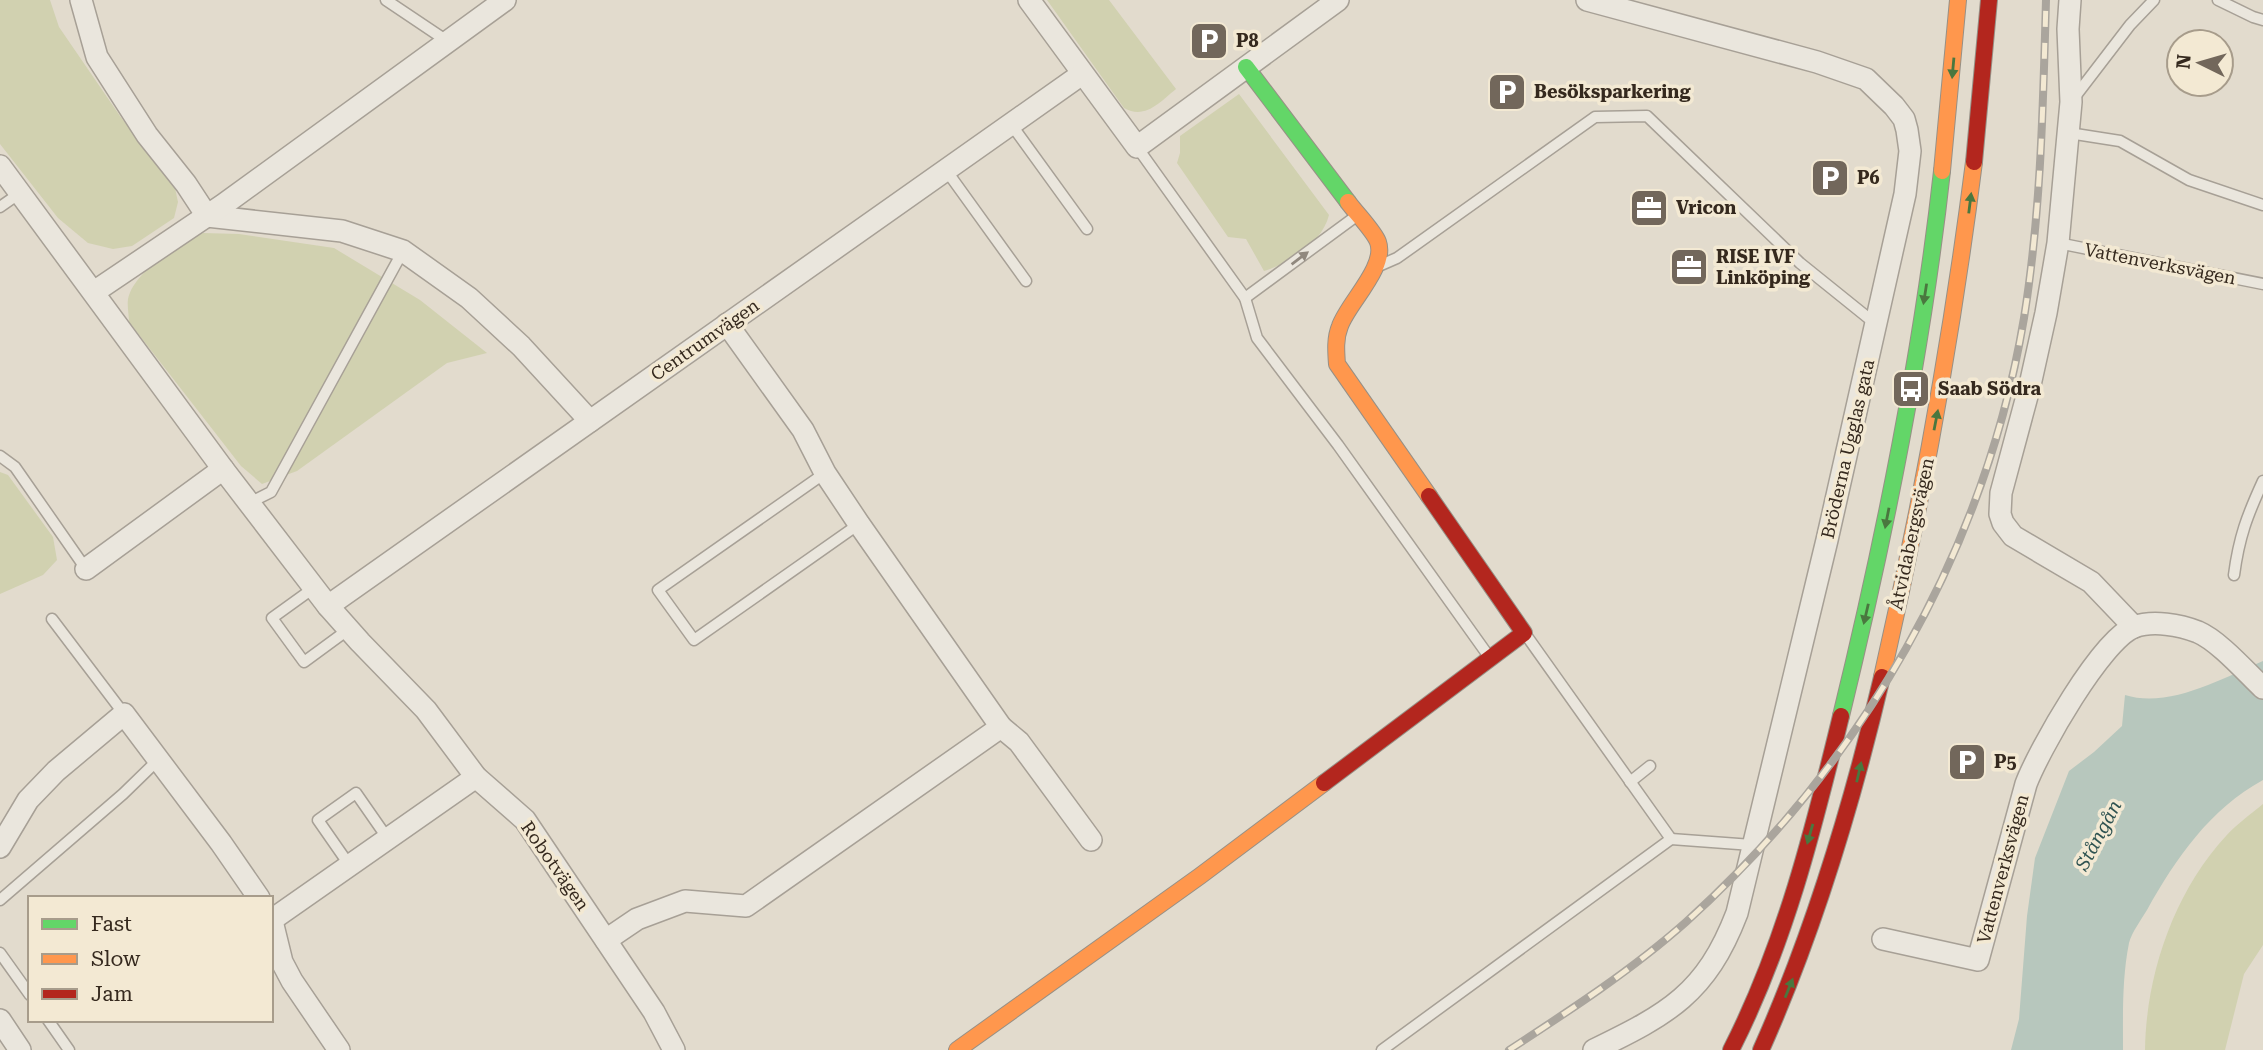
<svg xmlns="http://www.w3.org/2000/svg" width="2263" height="1050" font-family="'Roboto Serif',serif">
	<rect width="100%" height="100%" fill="#e2dbcd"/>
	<g fill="#d1d1b0">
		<polygon points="0,0 50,0 59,27 120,116 175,188 178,202 174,218 132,246 113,249 88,243 58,218 0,144"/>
		<path d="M1047 0H1109L1176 89C1160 102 1145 120 1124 108Z"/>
		<path d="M1239 94 1329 215C1322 243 1290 263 1264 271L1246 239 1228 237 1177 163 1180 153V136Z"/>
		<path d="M203 233 239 234 334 248 420 300 487 353 447 363 297 471 262 484 241 466 129 322C129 315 127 306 128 299 134 271 179 244 203 233Z"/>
		<polygon points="0,472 8,475 53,537 57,560 43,575 0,594"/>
		<path d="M2263 804V945L2244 974 2225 1050H2145C2146 975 2174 892 2226 836 2237 824 2251 814 2263 804Z"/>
	</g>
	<path fill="#b7c7bd" d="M2263 661V780C2210 809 2176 858 2147 910 2141 920 2132 932 2129 943 2122 978 2123 1014 2123 1050H2011L2019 1019 2027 916 2035 858 2069 771 2094 752 2122 726 2125 695C2169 709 2223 678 2263 661Z"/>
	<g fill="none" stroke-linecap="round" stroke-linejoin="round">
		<defs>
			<g id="lane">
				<polyline points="386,0 447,41"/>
				<polyline points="2218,0 2253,17 2263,20"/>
				<polyline points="2074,98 2130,25 2154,0"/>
				<polyline points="1011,124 1087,229"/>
				<polyline points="2069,133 2120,141 2189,180 2263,205"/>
				<polyline points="1137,147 1245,298 1257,338 1338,445 1490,658"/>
				<polyline points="946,170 1026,281"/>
				<polyline points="0,207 20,193"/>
				<polyline points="2058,243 2263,284"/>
				<polyline points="1381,265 1397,258 1595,117 1647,116 1800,263 1877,325"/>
				<polyline points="1245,298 1355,217"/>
				<polyline points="0,456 15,467 86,569"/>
				<polyline points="825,473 658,590 694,640 859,524"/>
				<polyline points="249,503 271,492 403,251"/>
				<path d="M2234 575C2239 537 2247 516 2263 481"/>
				<polyline points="315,587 272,618 304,662 349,629"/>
				<polyline points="52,619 124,714"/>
				<polyline points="1630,782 1650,766"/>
				<polyline points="1671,839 1752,845"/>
				<polyline points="350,866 318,820 356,793 388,839"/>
				<polyline points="0,900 123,794 159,759"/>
				<polyline points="0,953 30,995"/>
				<polyline points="48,1020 69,1050"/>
				<polyline points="1382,1050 1671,839 1526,635"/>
			</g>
			<g id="street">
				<polyline points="81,0 97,57 147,135 186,184 207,216 342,231 403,251 469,298 521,346 590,421"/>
				<polyline points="1029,0 1137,147 1338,0"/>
				<path d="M1587 0 1817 62 1866 79 1894 106 1904 119 1907 130 1910 151 1905 194 1827 540 1737 913C1706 994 1668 1014 1594 1050"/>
				<polyline points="2070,0 2068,29 2071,102 2058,243 2046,313 2030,385 2001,493 2000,514 2003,523 2013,536 2091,582 2134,627"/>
				<polyline points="0,166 223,469 328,606 360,642 426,710 476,777 525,820 654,1012 674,1050"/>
				<polyline points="94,292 223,205 505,0"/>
				<polyline points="86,569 223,469"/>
				<polyline points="328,606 1082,74"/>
				<polyline points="1001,727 1019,742 1091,840"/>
				<polyline points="0,847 28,800 56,771 124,714 221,843 259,898"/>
				<polyline points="271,917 282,962 292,981 339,1050"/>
				<polyline points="273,919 476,777"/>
				<path d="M1883 939 1978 960 2026 784C2039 750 2101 640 2134 627 2153 620 2180 625 2198 632 2219 641 2246 672 2263 688"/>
				<polyline points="606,940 637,919 685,901 746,906 1001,727 859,524 825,473 803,430 727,324"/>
				<polyline points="0,1020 20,1050"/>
			</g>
			<g id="fast">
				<polyline points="1246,67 1348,202"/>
				<path d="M1841 716C1885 536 1922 354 1942 171"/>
			</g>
			<g id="slow">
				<polyline points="1942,171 1958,0"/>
				<path d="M1348 202C1355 212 1374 231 1378 242 1387 267 1348 303 1340 326 1335 338 1336 351 1337 364L1429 496"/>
				<path d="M1882 677C1921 507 1952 336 1974 162"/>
				<polyline points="957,1050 1200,876 1324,783"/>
			</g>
			<g id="jam">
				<polyline points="1974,162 1989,0"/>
				<polyline points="1324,783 1524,633 1429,496"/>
				<path d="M1731 1050C1785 944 1813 831 1841 716"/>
				<path d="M1761 1050C1815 929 1852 805 1882 677"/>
			</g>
		</defs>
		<use href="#lane" stroke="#a7a096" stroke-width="13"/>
		<use href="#street" stroke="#a7a096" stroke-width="24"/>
		<use href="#fast" stroke="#979086" stroke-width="18"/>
		<use href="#slow" stroke="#979086" stroke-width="18"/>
		<use href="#jam" stroke="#979086" stroke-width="18"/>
		<use href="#lane" stroke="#eae6dd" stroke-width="10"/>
		<use href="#street" stroke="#eae6dd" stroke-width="21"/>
		<use href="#fast" stroke="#63d668" stroke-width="16"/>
		<use href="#slow" stroke="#ff974d" stroke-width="16"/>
		<use href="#jam" stroke="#b3261e" stroke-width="16"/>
		<defs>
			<path id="rail" d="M1509 1050C1569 1011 1632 970 1686 922 1861 764 1985 552 2024 318 2041 212 2043 106 2046 0"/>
		</defs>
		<use href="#rail" stroke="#aaa59d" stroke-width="8"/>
		<use href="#rail" stroke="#f3e9d3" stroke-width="5" stroke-dasharray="16" stroke-linecap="butt"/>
	</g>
	<defs><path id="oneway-solid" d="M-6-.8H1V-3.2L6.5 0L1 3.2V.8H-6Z" transform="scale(1.75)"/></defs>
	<g fill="#4a773f">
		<use href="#oneway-solid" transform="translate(1953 68) rotate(95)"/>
		<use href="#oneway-solid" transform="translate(1970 203) rotate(-83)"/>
		<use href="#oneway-solid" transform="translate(1925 294) rotate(99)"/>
		<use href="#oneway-solid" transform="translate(1936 420) rotate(-79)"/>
		<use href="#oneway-solid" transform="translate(1887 518) rotate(101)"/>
		<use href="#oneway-solid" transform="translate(1866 614) rotate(103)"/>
		<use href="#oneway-solid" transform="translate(1859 772) rotate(-77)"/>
		<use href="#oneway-solid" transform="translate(1810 834) rotate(106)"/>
		<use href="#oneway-solid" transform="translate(1789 988) rotate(-68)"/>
	</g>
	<use fill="#90887e" href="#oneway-solid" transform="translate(1300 258) rotate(-37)"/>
	<defs>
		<symbol id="parking-square" viewBox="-11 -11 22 22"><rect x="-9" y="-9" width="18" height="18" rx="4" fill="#72675b" stroke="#f3e9d3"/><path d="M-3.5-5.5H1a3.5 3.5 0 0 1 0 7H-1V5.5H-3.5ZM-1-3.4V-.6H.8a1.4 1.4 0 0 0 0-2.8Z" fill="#fff"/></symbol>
		<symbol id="office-square" viewBox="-11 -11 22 22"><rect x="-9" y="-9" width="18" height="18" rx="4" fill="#72675b" stroke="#f3e9d3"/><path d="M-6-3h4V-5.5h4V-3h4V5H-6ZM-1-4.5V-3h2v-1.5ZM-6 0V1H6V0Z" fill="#fff"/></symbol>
		<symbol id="bus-square" viewBox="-11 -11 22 22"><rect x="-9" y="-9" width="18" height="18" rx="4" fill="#72675b" stroke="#f3e9d3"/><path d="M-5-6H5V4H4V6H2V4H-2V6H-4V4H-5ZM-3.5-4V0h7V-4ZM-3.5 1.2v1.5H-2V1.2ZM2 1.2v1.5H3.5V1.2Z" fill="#fff"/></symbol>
	</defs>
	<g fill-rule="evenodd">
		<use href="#parking-square" x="1187" y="19" width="44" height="44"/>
		<use href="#parking-square" x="1485" y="70" width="44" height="44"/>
		<use href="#parking-square" x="1808" y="156" width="44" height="44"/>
		<use href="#office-square" x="1627" y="186" width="44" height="44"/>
		<use href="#office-square" x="1667" y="245" width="44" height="44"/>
		<use href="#bus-square" x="1889" y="367" width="44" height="44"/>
		<use href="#parking-square" x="1945" y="740" width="44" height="44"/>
	</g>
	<g text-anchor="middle" stroke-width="7" stroke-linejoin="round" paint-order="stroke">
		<g font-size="18" font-weight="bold" fill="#35291e" stroke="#f3e9d3" text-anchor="start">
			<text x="1236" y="47">P8</text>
			<text x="1534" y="98">Besöksparkering</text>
			<text x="1857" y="184">P6</text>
			<text x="1676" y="214">Vricon</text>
			<text x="1716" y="263">RISE IVF<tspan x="1716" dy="21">Linköping</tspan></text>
			<text x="1938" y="395">Saab Södra</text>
			<text x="1994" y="768">P5</text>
		</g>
		<g font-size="18" fill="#35291e" stroke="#f3e9d3">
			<text transform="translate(2160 264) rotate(11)" y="6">Vattenverksvägen</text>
			<text transform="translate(705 340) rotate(-35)" y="6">Centrumvägen</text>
			<text transform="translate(1848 449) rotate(-77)" y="6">Bröderna Ugglas gata</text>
			<text transform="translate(1912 534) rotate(-78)" y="6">Åtvidabergsvägen</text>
			<text transform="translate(555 866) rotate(55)" y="6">Robotvägen</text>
			<text transform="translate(2003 869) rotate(-75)" y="6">Vattenverksvägen</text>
		</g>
		<g font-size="19" font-style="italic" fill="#2f5351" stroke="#f3e9d3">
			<text transform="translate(2098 835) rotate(-62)" y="7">Stångån</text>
		</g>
	</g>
	<rect x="28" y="896" width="245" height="126" fill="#f3e9d3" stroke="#a79c8b" stroke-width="2"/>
	<rect x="42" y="919" width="35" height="10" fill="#63d668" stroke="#a79c8b" stroke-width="2"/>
	<text x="91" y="931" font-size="21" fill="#35291e">Fast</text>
	<rect x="42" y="954" width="35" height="10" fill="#ff974d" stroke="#a79c8b" stroke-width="2"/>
	<text x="91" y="966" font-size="21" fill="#35291e">Slow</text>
	<rect x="42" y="989" width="35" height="10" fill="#b3261e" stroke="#a79c8b" stroke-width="2"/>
	<text x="91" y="1001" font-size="21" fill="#35291e">Jam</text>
	<g transform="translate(2200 63) rotate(275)"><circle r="33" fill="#f3e9d3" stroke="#a79c8b" stroke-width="2"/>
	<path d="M0-5L12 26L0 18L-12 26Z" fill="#72675b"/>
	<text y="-10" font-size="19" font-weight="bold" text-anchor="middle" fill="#35291e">N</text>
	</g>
</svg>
